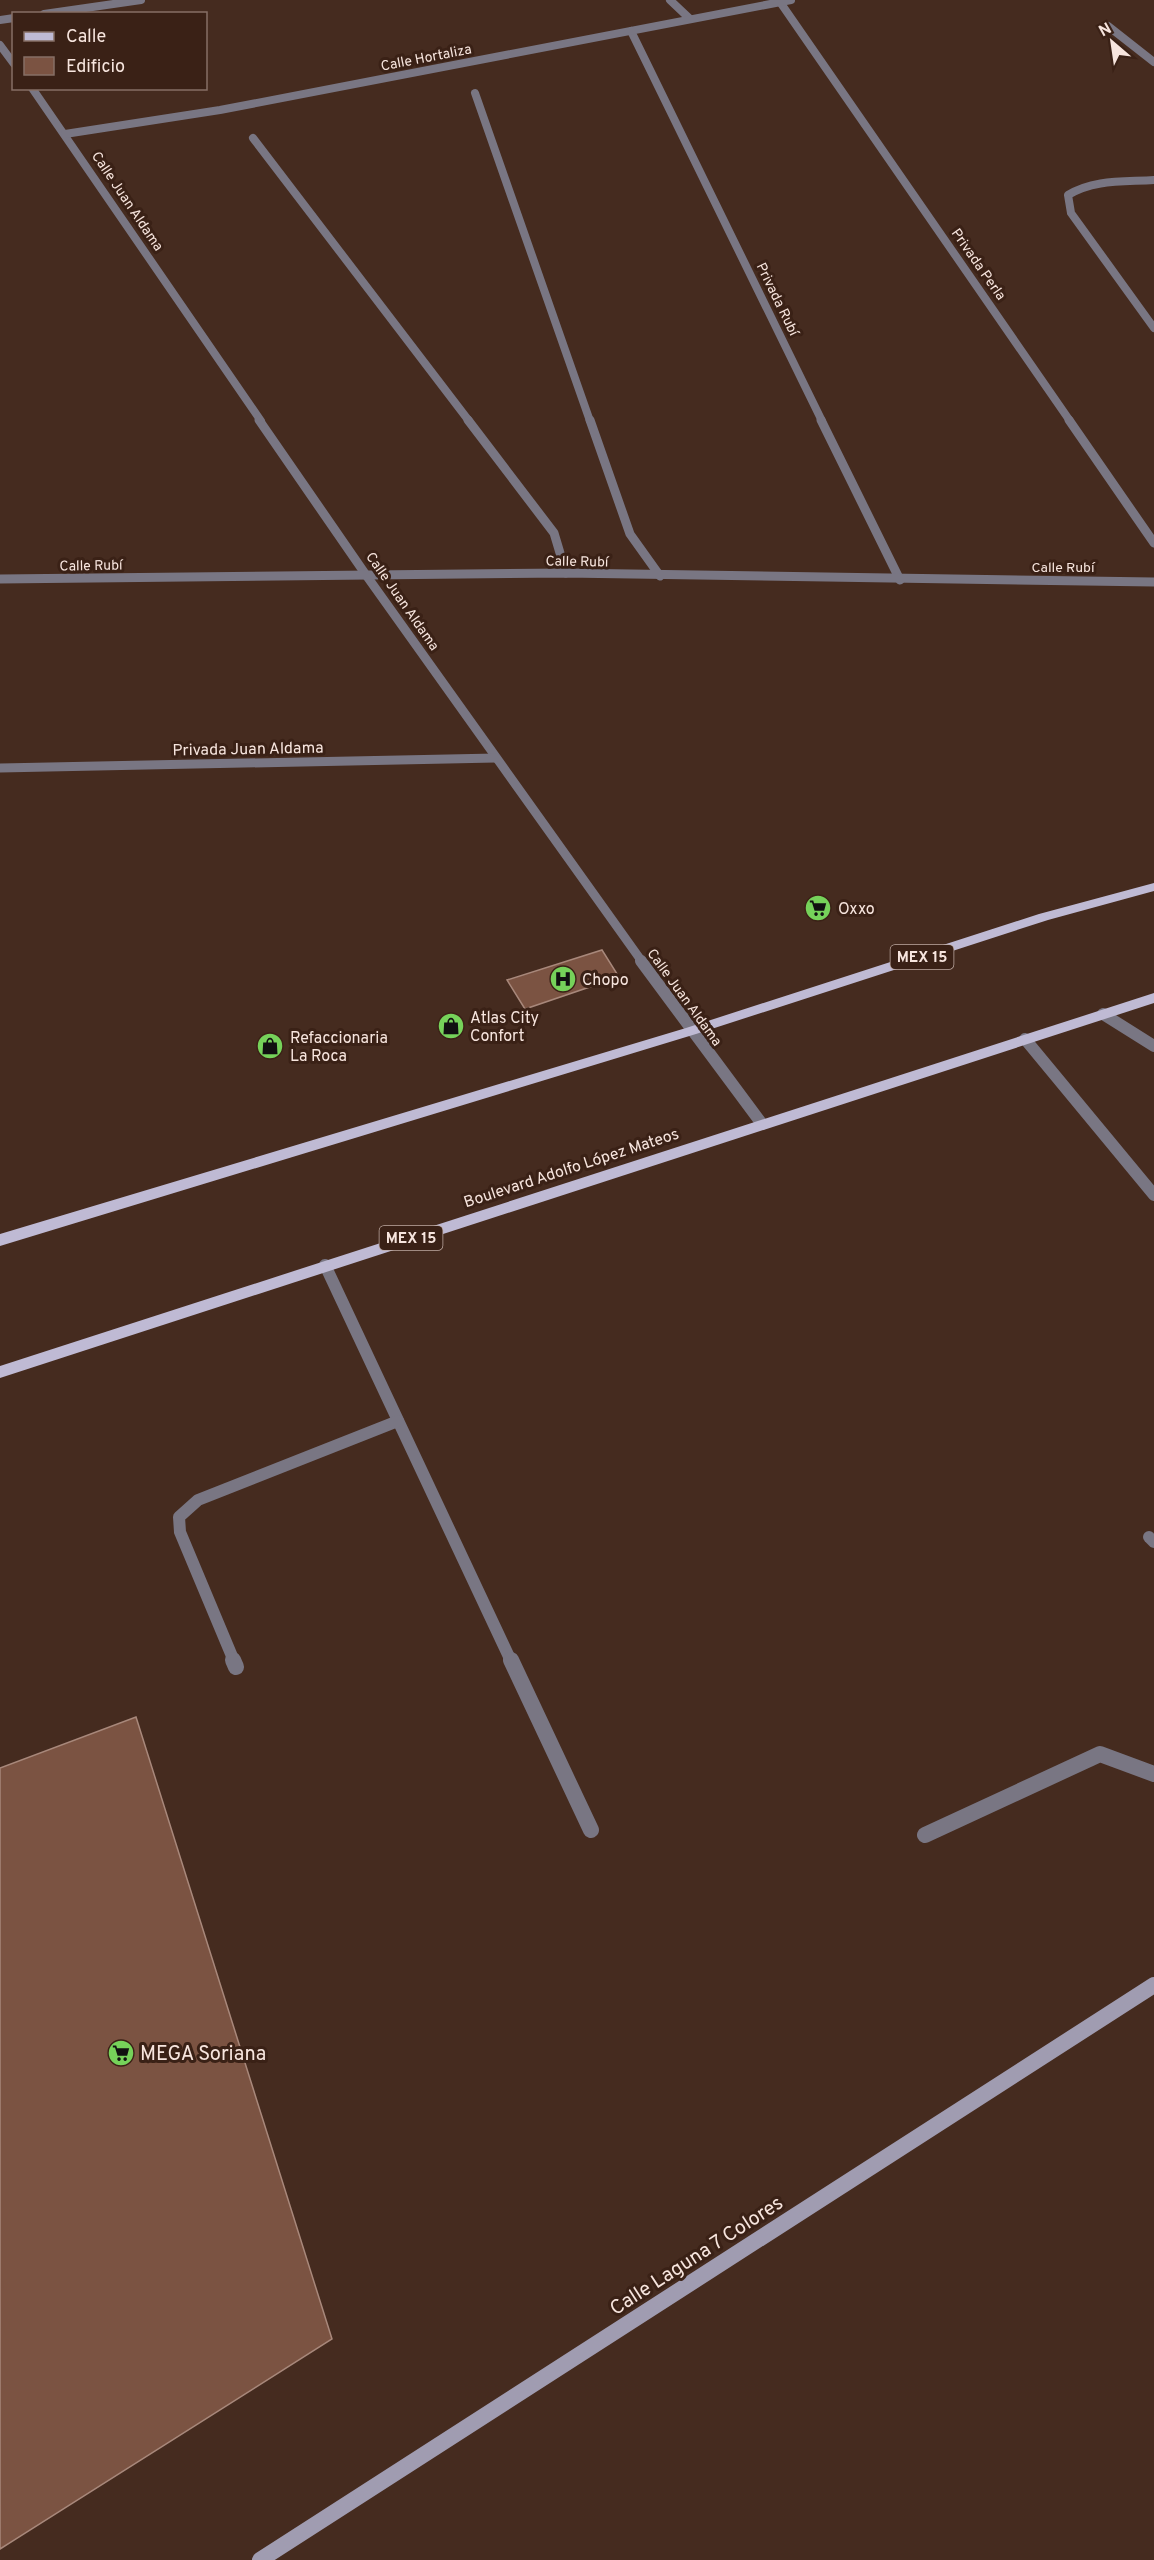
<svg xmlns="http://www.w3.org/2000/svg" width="1154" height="2560" font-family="Overpass,sans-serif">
	<rect width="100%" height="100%" fill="#452b1f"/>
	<g fill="#7b5342" stroke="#a8887b" stroke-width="1.5">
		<polygon points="602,950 619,977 525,1009 507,980"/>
		<polygon points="136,1717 332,2339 0,2549 0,1768"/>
	</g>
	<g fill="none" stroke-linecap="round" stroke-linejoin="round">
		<g stroke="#797683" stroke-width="12">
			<polyline points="1103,1014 1154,1046"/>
			<polyline points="1025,1039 1154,1195"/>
			<polyline points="325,1265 511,1661"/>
			<polyline points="1149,1537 1154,1542"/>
			<polyline points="234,1661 180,1532 179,1517 198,1500 398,1421"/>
		</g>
		<g stroke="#797683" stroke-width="16">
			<polyline points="233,1660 236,1667"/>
			<polyline points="511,1660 591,1830"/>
			<polyline points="925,1835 1100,1754 1154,1774"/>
		</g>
		<g stroke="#797683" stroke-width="8">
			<polyline points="670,0 689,18"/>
			<polyline points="780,2 1070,421"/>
			<polyline points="44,14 141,0"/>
			<polyline points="0,20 14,18"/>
			<polyline points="1108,26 1154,62"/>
			<polyline points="631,31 822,421"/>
			<polyline points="0,45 14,64"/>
			<polyline points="32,88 261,421"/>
			<polyline points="475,93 590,421"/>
			<polyline points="65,134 220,110 791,0"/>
			<polyline points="253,138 469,421"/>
			<path d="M1154 180C1124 182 1094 179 1068 195L1071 213 1154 328"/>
		</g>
		<g stroke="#797683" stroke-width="9">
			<polyline points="259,420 366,575 643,963"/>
			<polyline points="468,420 554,533 566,573"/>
			<polyline points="590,420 630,534 660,576"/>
			<polyline points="821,420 900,580"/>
			<polyline points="1069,420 1154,543"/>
			<polyline points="0,579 566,573 1154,582"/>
			<polyline points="0,768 496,758"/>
		</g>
		<polyline stroke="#797683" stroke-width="12" points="641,961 762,1124"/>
		<polyline stroke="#a09cb1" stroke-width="16" points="260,2560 1154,1985"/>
		<g fill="#bfbad4" fill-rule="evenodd">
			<polygon points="1154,883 1154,891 1048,920 696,1034 0,1246 0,1234 686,1028 1039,914"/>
			<polygon points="1154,993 1154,1003 0,1378 0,1366"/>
		</g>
	</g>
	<defs>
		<symbol id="supermarket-disc" viewBox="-11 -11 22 22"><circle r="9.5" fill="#76d25a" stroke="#3a2116"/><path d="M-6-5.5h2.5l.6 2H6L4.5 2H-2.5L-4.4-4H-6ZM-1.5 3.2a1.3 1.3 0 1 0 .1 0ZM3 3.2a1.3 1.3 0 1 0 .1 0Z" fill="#111"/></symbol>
		<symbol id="hospital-disc" viewBox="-11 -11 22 22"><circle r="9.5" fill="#76d25a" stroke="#3a2116"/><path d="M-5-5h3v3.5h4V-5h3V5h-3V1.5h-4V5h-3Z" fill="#111"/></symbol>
		<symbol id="shop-disc" viewBox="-11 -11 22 22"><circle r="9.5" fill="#76d25a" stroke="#3a2116"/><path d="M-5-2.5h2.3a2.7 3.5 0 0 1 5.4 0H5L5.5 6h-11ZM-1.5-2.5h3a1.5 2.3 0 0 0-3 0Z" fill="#111"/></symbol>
	</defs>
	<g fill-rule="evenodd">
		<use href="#supermarket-disc" x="803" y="893" width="30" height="30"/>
		<use href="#hospital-disc" x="548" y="964" width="30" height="30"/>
		<use href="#shop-disc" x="436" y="1011" width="30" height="30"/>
		<use href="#shop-disc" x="255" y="1031" width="30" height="30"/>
		<use href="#supermarket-disc" x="106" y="2038" width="30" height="30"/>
	</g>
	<g text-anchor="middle" stroke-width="6" stroke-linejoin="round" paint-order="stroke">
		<g font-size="14" fill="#f7e5de" stroke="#3a2116">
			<text transform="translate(426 57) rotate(-11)" y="5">Calle Hortaliza</text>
			<text transform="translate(128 201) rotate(56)" y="5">Calle Juan Aldama</text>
			<text transform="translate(979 264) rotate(55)" y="5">Privada Perla</text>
			<text transform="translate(778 299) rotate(64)" y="5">Privada Rubí</text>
			<text transform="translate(577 561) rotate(1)" y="5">Calle Rubí</text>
			<text transform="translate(91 565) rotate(-1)" y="5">Calle Rubí</text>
			<text x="1063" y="572">Calle Rubí</text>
			<text transform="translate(403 601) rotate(55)" y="5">Calle Juan Aldama</text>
			<text transform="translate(685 997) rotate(54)" y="5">Calle Juan Aldama</text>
		</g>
		<g fill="#3a2116" stroke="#beaaa2" stroke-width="1.5">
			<rect x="890.5" y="945" width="63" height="24" rx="4.5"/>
			<rect x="379.5" y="1226" width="63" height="24" rx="4.5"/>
		</g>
		<g font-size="15" font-weight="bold" fill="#f7e5de">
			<text x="922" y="962">MEX 15</text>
			<text x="411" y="1243">MEX 15</text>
		</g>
		<g font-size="16" fill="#f7e5de" stroke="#3a2116">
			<text transform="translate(248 748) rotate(-1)" y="6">Privada Juan Aldama</text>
			<text transform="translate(571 1167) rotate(-18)" y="6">Boulevard Adolfo López Mateos</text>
		</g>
		<g font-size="16" fill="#f7e5de" stroke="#3a2116" text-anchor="start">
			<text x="838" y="914">Oxxo</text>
			<text x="582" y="985">Chopo</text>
			<text x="470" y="1023">Atlas City<tspan x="470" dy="18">Confort</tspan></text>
			<text x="290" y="1043">Refaccionaria<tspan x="290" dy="18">La Roca</tspan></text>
		</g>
		<g font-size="20" fill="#f7e5de" stroke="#3a2116" text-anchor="start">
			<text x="140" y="2060">MEGA Soriana</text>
		</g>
		<g font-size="20" fill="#f7e5de" stroke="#3a2116">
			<text transform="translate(696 2255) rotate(-33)" y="7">Calle Laguna 7 Colores</text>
		</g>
	</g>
	<rect x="12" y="12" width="195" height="78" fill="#3a2116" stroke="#866f66" stroke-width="1.5"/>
	<rect x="24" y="32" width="30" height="9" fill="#bfbad4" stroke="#866f66" stroke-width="1.5"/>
	<text x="66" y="42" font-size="18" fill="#f7e5de">Calle</text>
	<rect x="24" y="57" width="30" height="18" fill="#7b5342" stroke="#866f66" stroke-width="1.5"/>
	<text x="66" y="72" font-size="18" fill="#f7e5de">Edificio</text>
	<g transform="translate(1112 42) rotate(331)" stroke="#3a2116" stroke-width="4.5" paint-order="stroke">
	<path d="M0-4.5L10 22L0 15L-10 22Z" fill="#f7e5de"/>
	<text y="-9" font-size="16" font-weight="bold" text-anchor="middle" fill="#f7e5de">N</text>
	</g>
</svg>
